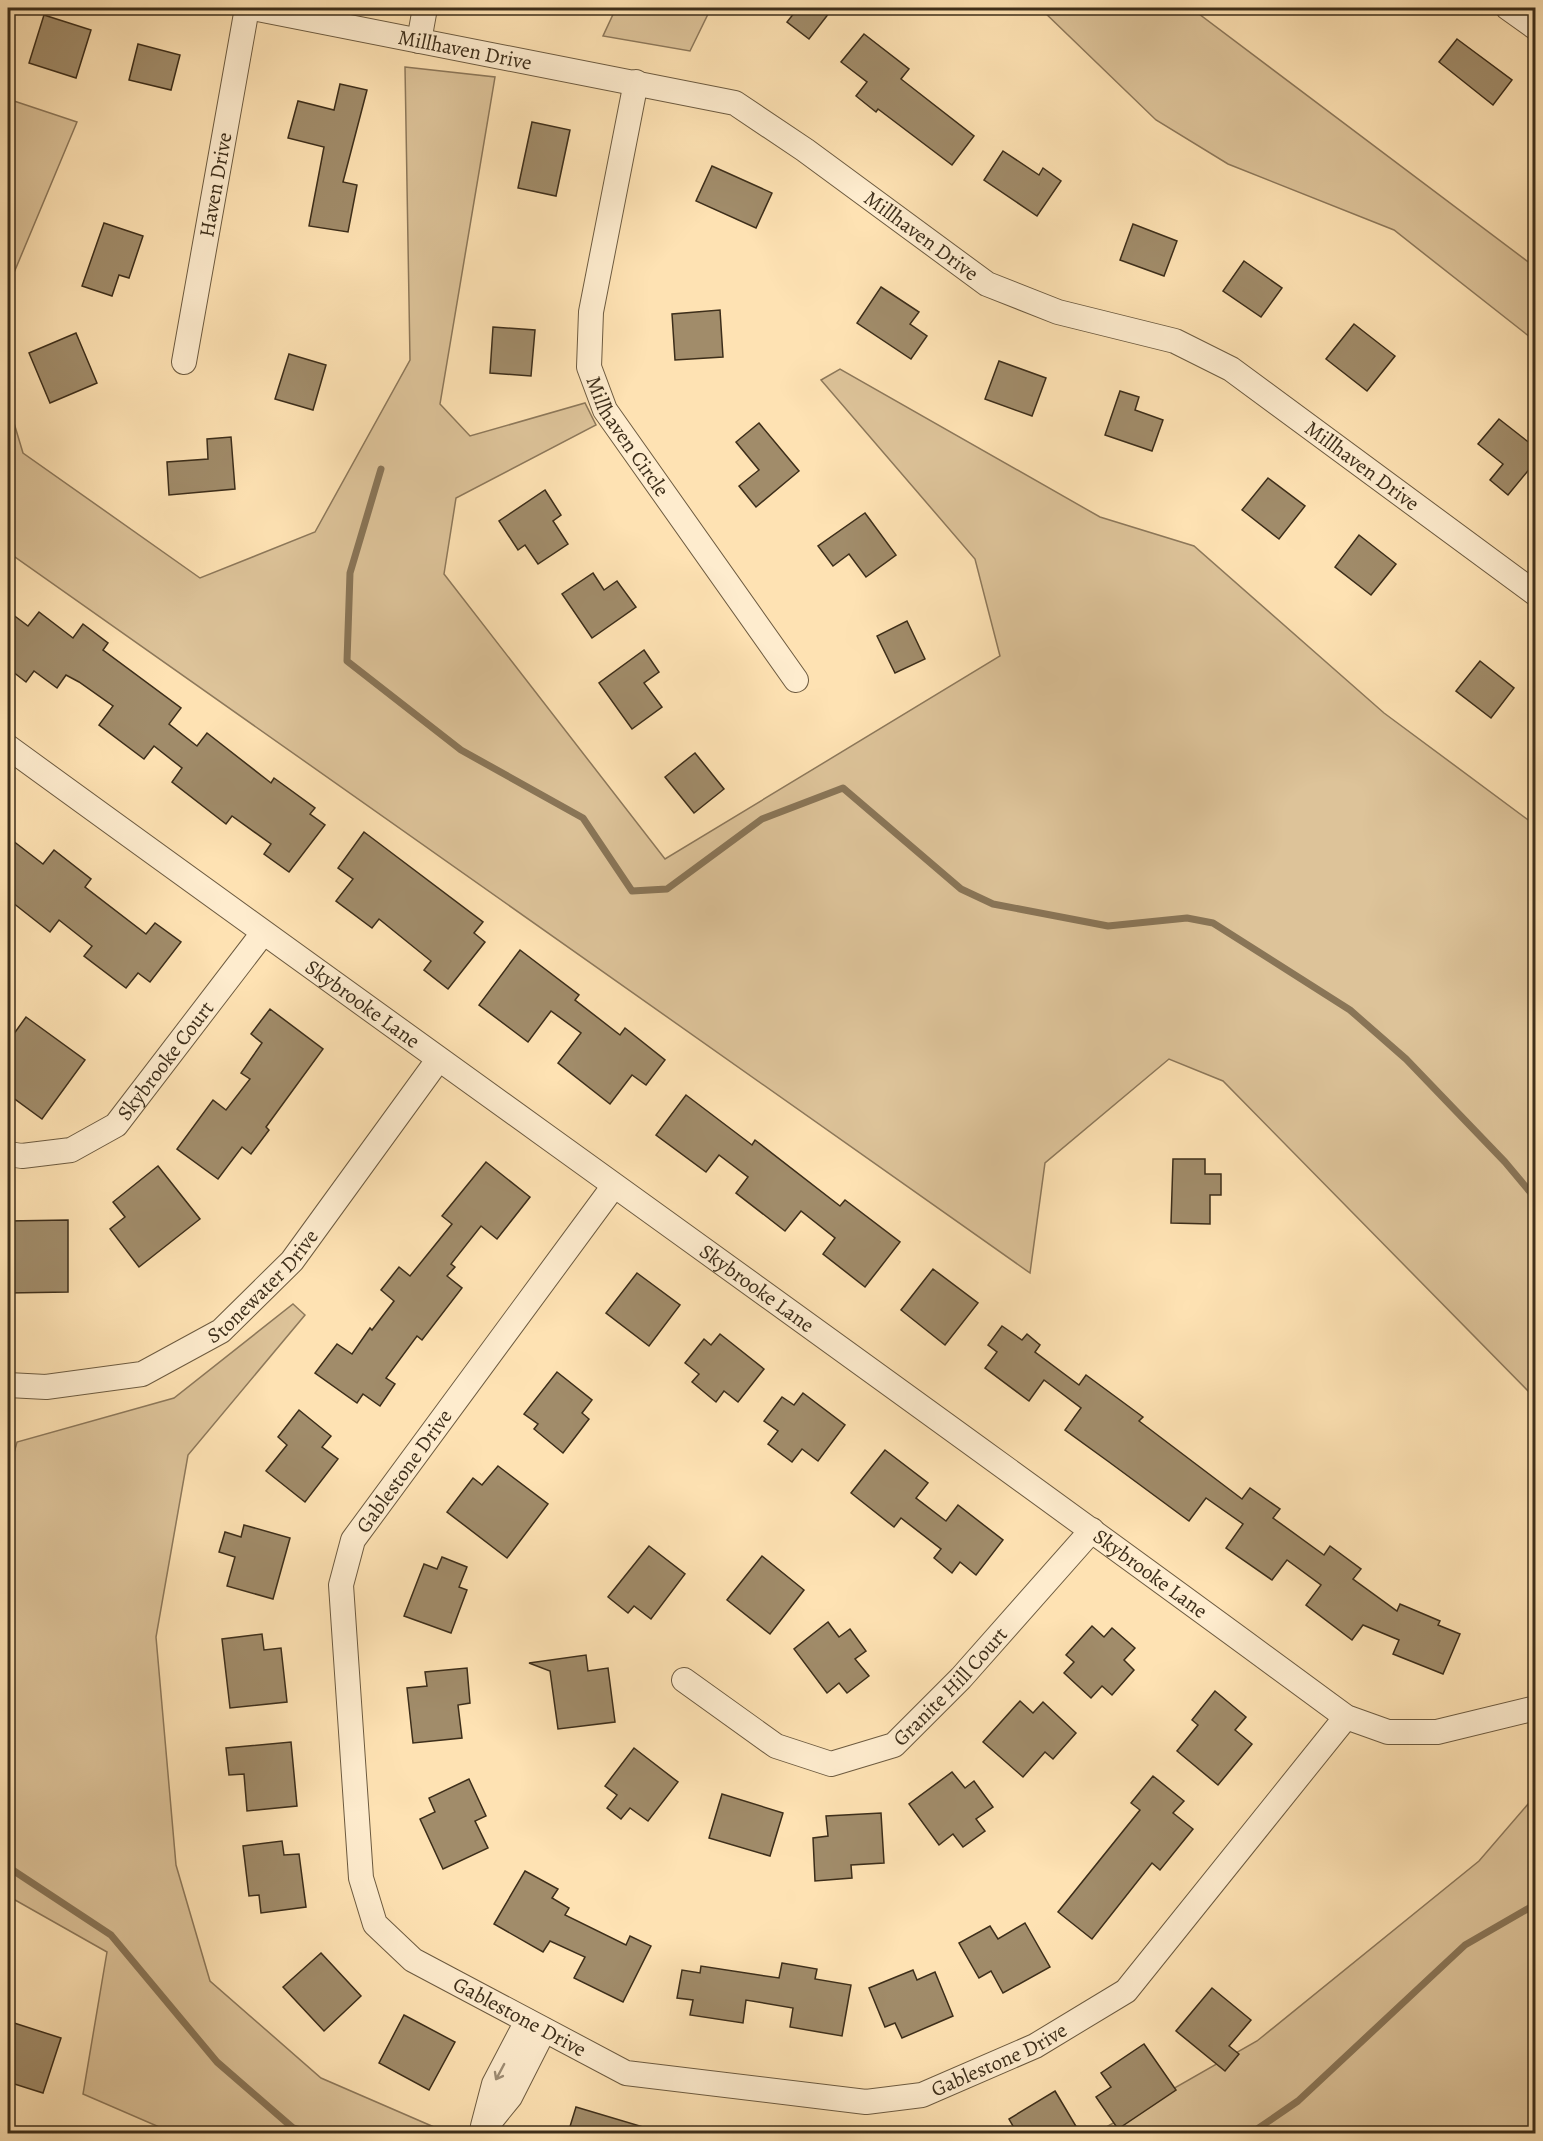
<svg xmlns="http://www.w3.org/2000/svg" width="1543" height="2141" font-family="Alegreya,serif">
	<rect width="100%" height="100%" fill="#fee2b3"/>
	<filter id="stains"><feTurbulence type="fractalNoise" baseFrequency=".00333" numOctaves="4"/><feColorMatrix values="0 0 0 0 .2 0 0 0 0 .09 0 0 0 0 .02 0 0 0 .5 -.17"/></filter>
	<radialGradient id="worn" r=".72"><stop offset=".6" stop-color="#630" stop-opacity="0"/><stop offset="1" stop-color="#630" stop-opacity=".3"/></radialGradient>
	<g fill="#ddc399" stroke="#8d785a" stroke-width="1.5">
		<polygon points="616,8 711,8 690,51 603,36"/>
		<polygon points="1040,8 1191,8 1535,267 1535,341 1394,230 1228,164 1156,120"/>
		<polygon points="405,67 495,77 440,404 470,436 585,403 596,425 456,498 444,574 665,859 1000,656 975,559 821,380 840,369 1100,517 1194,546 1384,713 1535,825 1535,1398 1223,1081 1169,1059 1045,1163 1030,1273 8,552 8,403 23,453 200,578 315,532 410,360"/>
		<polygon points="8,99 77,122 8,287"/>
		<polygon points="293,1304 305,1315 188,1455 156,1637 176,1865 210,1981 321,2078 434,2127 443,2133 173,2133 83,2094 107,1952 8,1896 8,1475 17,1442 174,1398"/>
		<polygon points="1535,1796 1535,2133 1094,2134 1257,2041 1479,1861"/>
	</g>
	<g fill="none" stroke-linecap="round" stroke-linejoin="round">
		<g stroke="#897557" stroke-width="7">
			<polyline points="381,469 350,573 347,661 461,750 583,818 632,891 667,889 762,819 843,788 961,889 993,904 1108,926 1187,918 1213,923 1350,1010 1406,1059 1505,1162 1536,1199"/>
			<polyline points="8,1867 111,1935 217,2062 293,2128 315,2134"/>
			<polyline points="1250,2134 1298,2101 1465,1945 1536,1904"/>
		</g>
	</g>
	<g fill="#a18c6a" stroke="#3d2e1a" stroke-width="1.5">
		<polygon points="798,8 833,8 809,39 787,22"/>
		<polygon points="44,15 91,30 76,78 29,63"/>
		<polygon points="864,34 909,69 901,79 974,136 952,165 878,109 876,112 856,96 867,82 841,62"/>
		<polygon points="1457,39 1512,80 1493,105 1439,62"/>
		<polygon points="138,44 180,55 171,90 129,80"/>
		<polygon points="340,84 367,90 343,182 357,185 348,232 309,226 324,147 288,138 298,101 334,110"/>
		<polygon points="532,122 570,130 556,196 518,188"/>
		<polygon points="1003,151 1039,175 1043,168 1061,181 1037,216 984,180"/>
		<polygon points="712,166 772,193 756,228 696,201"/>
		<polygon points="104,223 143,236 129,278 119,275 112,296 82,286"/>
		<polygon points="1133,224 1177,241 1164,276 1120,260"/>
		<polygon points="1244,261 1282,288 1261,317 1223,291"/>
		<polygon points="881,287 919,312 910,324 927,336 911,359 857,323"/>
		<polygon points="720,310 723,357 675,360 672,314"/>
		<polygon points="1354,324 1395,356 1367,391 1326,359"/>
		<polygon points="493,327 535,330 531,376 490,373"/>
		<polygon points="76,333 97,383 50,403 29,353"/>
		<polygon points="289,354 326,365 313,410 275,399"/>
		<polygon points="999,361 1046,378 1032,416 985,399"/>
		<polygon points="1120,391 1139,397 1135,410 1163,420 1152,451 1105,435"/>
		<polygon points="1499,419 1536,448 1536,461 1508,495 1490,480 1503,464 1478,444"/>
		<polygon points="759,423 799,471 756,507 739,486 759,470 736,442"/>
		<polygon points="231,437 235,489 169,495 167,462 208,459 207,439"/>
		<polygon points="1268,478 1305,506 1279,539 1242,510"/>
		<polygon points="545,490 561,515 553,521 568,544 538,564 525,545 518,550 499,521"/>
		<polygon points="865,513 896,555 866,577 849,554 833,566 818,546"/>
		<polygon points="1359,535 1396,564 1371,595 1335,567"/>
		<polygon points="593,573 604,590 617,581 636,607 592,638 562,594"/>
		<polygon points="8,611 28,626 39,612 73,638 83,624 108,643 103,650 181,708 169,724 197,746 207,733 271,783 274,778 315,808 310,814 325,825 289,872 264,854 271,844 232,816 226,824 172,782 182,768 154,746 144,759 99,725 113,706 79,682 66,675 57,688 34,671 26,682 8,668"/>
		<polygon points="907,621 925,659 895,673 877,636"/>
		<polygon points="644,650 659,672 644,683 662,707 632,729 599,683"/>
		<polygon points="1480,661 1514,688 1491,718 1456,691"/>
		<polygon points="695,753 724,789 694,813 665,777"/>
		<polygon points="364,832 483,922 474,933 485,942 448,989 424,970 431,961 379,919 372,928 336,901 353,879 338,868"/>
		<polygon points="8,837 43,864 54,850 91,879 85,887 146,934 155,923 181,942 150,982 138,973 126,988 84,956 92,946 59,920 50,932 8,899"/>
		<polygon points="520,950 579,995 575,1000 620,1035 625,1028 665,1060 646,1085 632,1075 610,1104 558,1063 581,1033 551,1011 528,1042 479,1005"/>
		<polygon points="270,1009 323,1049 266,1127 269,1130 251,1154 242,1147 218,1179 177,1149 213,1100 226,1110 250,1079 241,1073 262,1043 251,1034"/>
		<polygon points="26,1017 85,1060 42,1119 8,1094 8,1042"/>
		<polygon points="686,1095 752,1145 755,1140 840,1206 845,1200 900,1242 865,1287 823,1254 835,1238 801,1211 785,1231 736,1193 748,1177 719,1155 706,1172 656,1135"/>
		<polygon points="1173,1159 1205,1159 1205,1174 1221,1174 1221,1195 1210,1195 1210,1224 1171,1223"/>
		<polygon points="486,1162 530,1197 497,1239 481,1226 451,1264 455,1267 447,1276 462,1288 422,1340 417,1336 386,1378 395,1384 380,1406 363,1394 357,1403 315,1373 337,1344 352,1354 370,1328 372,1330 394,1301 381,1290 399,1267 410,1276 452,1224 442,1216"/>
		<polygon points="158,1166 200,1219 139,1267 110,1229 125,1217 113,1202"/>
		<polygon points="68,1220 68,1292 8,1293 8,1221"/>
		<polygon points="933,1269 978,1303 945,1345 901,1310"/>
		<polygon points="637,1273 680,1305 649,1346 606,1313"/>
		<polygon points="1002,1326 1022,1340 1027,1334 1040,1345 1035,1352 1079,1385 1086,1375 1143,1417 1139,1421 1242,1499 1250,1488 1280,1509 1273,1518 1324,1555 1330,1546 1361,1569 1353,1579 1397,1611 1400,1604 1440,1621 1438,1625 1460,1634 1443,1674 1393,1654 1399,1640 1363,1625 1352,1640 1306,1605 1321,1585 1287,1560 1272,1580 1226,1548 1243,1524 1206,1498 1189,1521 1109,1462 1065,1430 1081,1408 1044,1380 1029,1401 985,1368 997,1352 988,1345"/>
		<polygon points="720,1334 764,1369 738,1402 724,1391 716,1402 692,1382 699,1374 685,1363 704,1339 711,1345"/>
		<polygon points="557,1372 592,1400 582,1413 589,1419 563,1453 534,1429 538,1424 524,1414"/>
		<polygon points="803,1393 845,1425 818,1461 802,1449 792,1462 768,1444 778,1431 764,1421 782,1397 794,1405"/>
		<polygon points="299,1410 331,1436 322,1447 338,1459 305,1502 266,1471 287,1445 278,1437"/>
		<polygon points="885,1450 928,1483 916,1498 946,1521 958,1505 1003,1540 976,1575 960,1562 952,1573 934,1558 941,1549 901,1518 894,1527 851,1493"/>
		<polygon points="498,1466 548,1504 507,1558 447,1512 473,1478 482,1485"/>
		<polygon points="244,1525 290,1538 273,1599 227,1586 235,1557 219,1552 225,1532 241,1537"/>
		<polygon points="649,1546 685,1574 651,1619 634,1606 628,1613 608,1597"/>
		<polygon points="762,1556 804,1590 770,1634 727,1600"/>
		<polygon points="442,1557 467,1567 459,1587 467,1590 451,1633 404,1616 424,1564 437,1569"/>
		<polygon points="828,1622 839,1637 850,1629 866,1651 855,1659 869,1676 847,1693 839,1683 827,1693 794,1649"/>
		<polygon points="1092,1626 1104,1637 1112,1628 1135,1648 1124,1660 1134,1670 1112,1695 1102,1686 1091,1698 1064,1673 1074,1662 1066,1655"/>
		<polygon points="262,1634 264,1650 281,1648 287,1702 230,1708 222,1639"/>
		<polygon points="586,1655 588,1671 608,1668 615,1722 558,1729 550,1671 529,1663"/>
		<polygon points="467,1668 470,1703 458,1705 462,1738 413,1743 407,1688 427,1686 425,1672"/>
		<polygon points="1215,1691 1246,1717 1235,1730 1252,1744 1218,1785 1177,1751 1198,1725 1192,1720"/>
		<polygon points="1020,1701 1033,1713 1043,1702 1076,1733 1053,1759 1045,1752 1023,1777 983,1742"/>
		<polygon points="291,1742 297,1806 247,1811 244,1774 229,1775 226,1748"/>
		<polygon points="634,1748 678,1782 648,1821 630,1808 621,1819 607,1808 617,1795 605,1786"/>
		<polygon points="952,1772 965,1788 974,1781 993,1807 976,1819 985,1831 963,1847 953,1834 939,1845 909,1804"/>
		<polygon points="1153,1776 1184,1801 1173,1813 1193,1829 1160,1870 1152,1863 1092,1939 1058,1912 1140,1810 1131,1803"/>
		<polygon points="469,1779 486,1816 475,1821 488,1848 443,1869 420,1819 435,1812 429,1798"/>
		<polygon points="722,1794 783,1813 770,1856 709,1838"/>
		<polygon points="881,1813 884,1863 851,1865 852,1878 815,1881 813,1838 828,1836 826,1816"/>
		<polygon points="282,1841 284,1855 299,1854 306,1907 261,1913 259,1895 249,1896 243,1846"/>
		<polygon points="525,1871 558,1889 552,1898 569,1908 565,1915 626,1945 630,1936 651,1946 623,2002 574,1978 585,1957 550,1941 543,1952 494,1924"/>
		<polygon points="1025,1923 1050,1967 1003,1993 991,1971 979,1978 959,1943 990,1926 998,1939"/>
		<polygon points="321,1953 361,1996 324,2031 283,1987"/>
		<polygon points="782,1963 817,1969 815,1979 851,1985 842,2036 790,2027 793,2008 746,2000 743,2023 690,2015 693,2000 677,1998 682,1970 700,1973 701,1966 779,1978"/>
		<polygon points="913,1970 917,1980 935,1972 953,2016 902,2038 895,2023 885,2027 869,1988"/>
		<polygon points="1212,1988 1251,2020 1229,2046 1239,2054 1225,2071 1176,2031"/>
		<polygon points="404,2015 455,2042 429,2090 379,2063"/>
		<polygon points="11,2022 61,2038 43,2093 8,2082 8,2031"/>
		<polygon points="1144,2044 1176,2090 1118,2129 1096,2097 1111,2087 1101,2073"/>
		<polygon points="1055,2091 1080,2133 1017,2133 1009,2119"/>
		<polygon points="576,2107 650,2129 650,2133 568,2133"/>
	</g>
	<g fill="none" stroke-linecap="round" stroke-linejoin="round">
		<defs>
			<g id="minor">
				<path id="s1" d="M253 8 735 103 805 150 987 284 1058 312 1175 341 1231 369 1536 594"/>
				<polyline points="1508,8 1536,28"/>
				<polyline points="419,41 425,8"/>
				<path id="s2" d="M636 82 591 312 589 367 605 410 796 680"/>
				<path id="s3" d="M184 362 247 8"/>
				<path id="s4" d="M8 747C453 1071 903 1390 1346 1717L1388 1732H1437L1536 1708"/>
				<path id="s5" d="M8 1154 22 1156 71 1150 116 1125 263 933"/>
				<path id="s6" d="M613 1187 353 1540 341 1585 361 1878 375 1924 413 1960 626 2073 866 2102 922 2095 1035 2046 1126 1991 1346 1717"/>
				<path id="s7" d="M8 1385 46 1387 142 1374 221 1331 292 1261 438 1060"/>
				<path id="s8" d="M684 1680 776 1746 831 1764 894 1745 961 1678 1092 1530"/>
				<polyline points="483,2126 494,2084 527,2021"/>
				<polyline points="480,2134 510,2097 544,2030"/>
			</g>
		</defs>
		<use href="#minor" stroke="#6d5b40" stroke-width="26"/>
		<use href="#minor" stroke="#feecce" stroke-width="24"/>
	</g>
	<defs><path id="oneway-shaft" d="M-6 0H5M1.5-3L5.5 0L1.5 3" fill="none" stroke-width="1.6" stroke-linecap="round" stroke-linejoin="round" transform="scale(1.5)"/></defs>
	<use stroke="#9e8d74" href="#oneway-shaft" transform="translate(500 2072) rotate(118)"/>
	<g text-anchor="middle" stroke-width="6" stroke-linejoin="round" paint-order="stroke">
		<g font-size="21" fill="#3d2e1a" stroke="#feecce">
			<text dy="7" stroke="none"><textPath href="#s1" startOffset="216">Millhaven Drive</textPath></text>
			<text dy="7" stroke="none"><textPath href="#s3" startOffset="180">Haven Drive</textPath></text>
			<text dy="7" stroke="none"><textPath href="#s1" startOffset="720">Millhaven Drive</textPath></text>
			<text dy="7" stroke="none"><textPath href="#s2" startOffset="369">Millhaven Circle</textPath></text>
			<text dy="7" stroke="none"><textPath href="#s1" startOffset="1224">Millhaven Drive</textPath></text>
			<text dy="7" stroke="none"><textPath href="#s4" startOffset="438">Skybrooke Lane</textPath></text>
			<text dy="7" stroke="none"><textPath href="#s5" startOffset="196">Skybrooke Court</textPath></text>
			<text dy="7" stroke="none"><textPath href="#s7" startOffset="286">Stonewater Drive</textPath></text>
			<text dy="7" stroke="none"><textPath href="#s4" startOffset="924">Skybrooke Lane</textPath></text>
			<text transform="translate(404 1471) rotate(-54)" y="7">Gablestone Drive</text>
			<text dy="7" stroke="none"><textPath href="#s4" startOffset="1410">Skybrooke Lane</textPath></text>
			<text dy="7" stroke="none"><textPath href="#s8" startOffset="318">Granite Hill Court</textPath></text>
			<text dy="7" stroke="none"><textPath href="#s6" startOffset="1000">Gablestone Drive</textPath></text>
			<text dy="7" stroke="none"><textPath href="#s6" startOffset="1503">Gablestone Drive</textPath></text>
		</g>
	</g>
	<rect width="1543" height="2141" fill="none" stroke="#fee2b3" stroke-width="30"/>
	<rect x="9" y="9" width="1525" height="2123" fill="none" stroke="#3d2e1a" stroke-width="3"/>
	<rect x="15" y="15" width="1513" height="2111" fill="none" stroke="#3d2e1a" stroke-width="1.5"/>
	<rect width="100%" height="100%" filter="url(#stains)"/>
	<rect width="100%" height="100%" fill="url(#worn)"/>
</svg>
